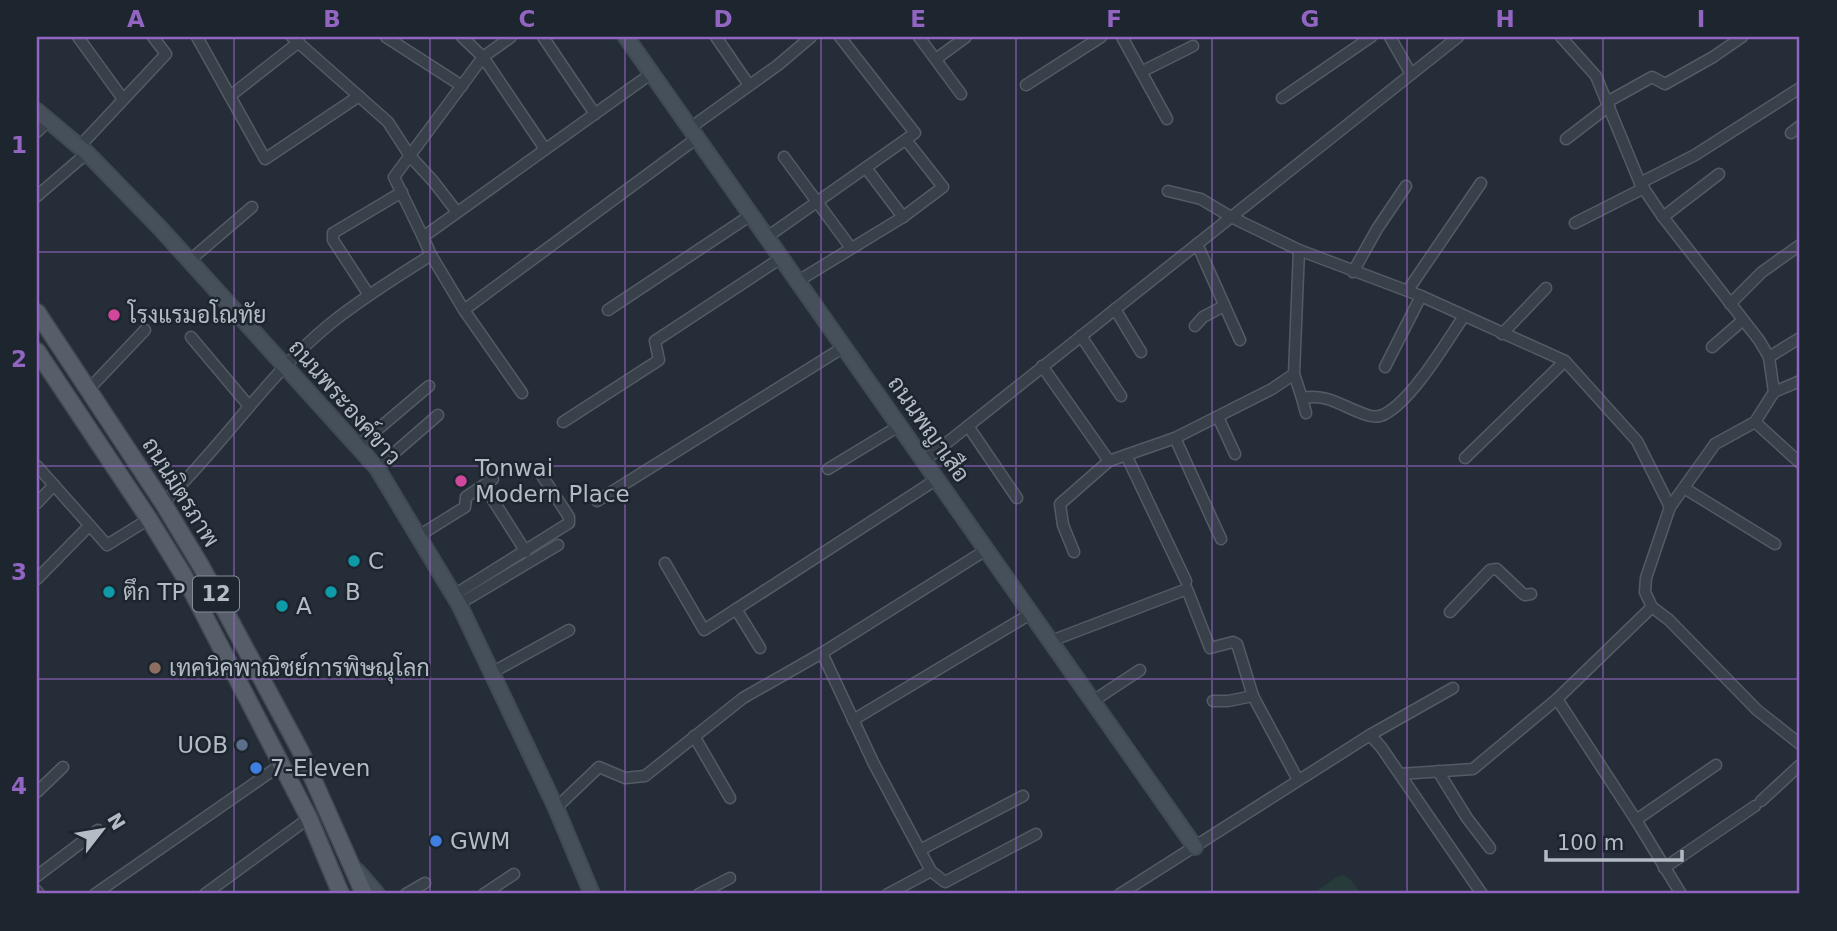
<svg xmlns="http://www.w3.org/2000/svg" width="1837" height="931" font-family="'DejaVu Sans',Sarabun,sans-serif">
	<rect width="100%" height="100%" fill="#252e38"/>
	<polygon fill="#273b3a" points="1343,875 1351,880 1361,894 1312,894 1337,877"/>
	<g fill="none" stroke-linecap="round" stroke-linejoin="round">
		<defs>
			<g id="street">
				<polyline points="78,37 123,99"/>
				<polyline points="197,37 265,159 359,96"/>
				<polyline points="292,37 388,122 410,156 433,181 457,212"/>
				<polyline points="386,37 462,86"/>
				<polyline points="462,37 483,57 545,149"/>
				<polyline points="543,37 595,114"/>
				<polyline points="716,37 749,85"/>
				<polyline points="919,37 961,94"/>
				<polyline points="1122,37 1167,119"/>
				<polyline points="1390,37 1411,74"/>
				<polyline points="1561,37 1596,76 1640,183 1663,217 1759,340 1769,357 1774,392 1755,422 1715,444 1670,507 1646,578 1645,592 1652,607"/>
				<polyline points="936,59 966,37"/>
				<polyline points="1141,72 1193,46"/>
				<polyline points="1026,85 1101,37"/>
				<polyline points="230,96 299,42"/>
				<polyline points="1282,98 1371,37"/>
				<polyline points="1607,102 1652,77 1665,84 1713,57 1742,37"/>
				<polyline points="690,128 778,65 811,37"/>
				<polyline points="37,132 48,121"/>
				<polyline points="1791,133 1800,126"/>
				<polyline points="1566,139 1609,106"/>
				<polyline points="79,147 166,54 153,37"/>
				<polyline points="784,157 851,248"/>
				<polyline points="866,168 903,217"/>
				<polyline points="1640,183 1695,155 1800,88"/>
				<polyline points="1168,191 1201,199 1231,217 1299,250 1421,296 1565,361 1637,441 1670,507"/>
				<polyline points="37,196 87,153"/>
				<polyline points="1663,217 1719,174"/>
				<polyline points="1575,223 1644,188"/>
				<polyline points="423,237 394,177 483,57 511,37"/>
				<polyline points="767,237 915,133 840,37"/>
				<polyline points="1197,244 1240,340"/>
				<polyline points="431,255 464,310 697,138"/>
				<polyline points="189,261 252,207"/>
				<polyline points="1353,272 1377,229 1406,186"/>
				<polyline points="798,281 903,217 943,187 906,140"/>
				<polyline points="1408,290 1481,183"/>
				<polyline points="369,295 333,240 333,233 402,192"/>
				<polyline points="1730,304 1762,272 1800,245"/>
				<polyline points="1115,309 1141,352"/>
				<polyline points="464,310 522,393"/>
				<polyline points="608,310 751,215"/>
				<polyline points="1195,326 1203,317 1224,306"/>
				<polyline points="1502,334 1546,288"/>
				<polyline points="1081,336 1121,396"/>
				<polyline points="191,337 249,406"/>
				<polyline points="1712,347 1743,320"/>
				<polyline points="1769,357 1800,338"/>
				<polyline points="1042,366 1109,461"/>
				<polyline points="1385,367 1421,296"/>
				<path d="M1294 374 1302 398C1327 393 1341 406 1364 414 1371 417 1378 418 1385 414 1413 399 1445 344 1464 316"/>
				<polyline points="88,390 145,330"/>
				<polyline points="1774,392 1800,381"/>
				<polyline points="1302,398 1306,413"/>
				<polyline points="1218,417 1235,454"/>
				<polyline points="563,422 659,360 655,341 781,258"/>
				<polyline points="1755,422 1800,463"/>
				<polyline points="968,426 1017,498"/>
				<polyline points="1175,438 1221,539"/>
				<polyline points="358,446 429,386"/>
				<polyline points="1126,455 1186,581"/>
				<polyline points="1465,458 1565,361"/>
				<polyline points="924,461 1458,37"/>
				<polyline points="37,466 107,545 149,519"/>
				<polyline points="377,468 438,415"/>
				<polyline points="828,469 899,426"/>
				<polyline points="1684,488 1775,544"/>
				<polyline points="493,500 526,552"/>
				<polyline points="597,501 844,347"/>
				<polyline points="37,503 54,485"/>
				<path d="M163 503C222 447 267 375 330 324 362 298 397 277 431 255L423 237 652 73"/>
				<polyline points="420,535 465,507 466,497 493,479"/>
				<polyline points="1074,552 1063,525 1060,504 1109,461 1175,438 1272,389 1294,374 1299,250"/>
				<polyline points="665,563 704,630 937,479"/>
				<polyline points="37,579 89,526"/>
				<polyline points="454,595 569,523 569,517 537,468"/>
				<polyline points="459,604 558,545"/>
				<polyline points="736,609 760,648"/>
				<polyline points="1450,612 1490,570 1497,569 1500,572 1522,593 1525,595 1531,594"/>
				<polyline points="1051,641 1187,589 1210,648 1233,642 1237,644 1253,696 1298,780"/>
				<polyline points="822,653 874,764 931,871 945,882 1036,834"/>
				<polyline points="493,672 569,630"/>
				<polyline points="1557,699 1636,820 1681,894"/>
				<polyline points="1093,701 1140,670"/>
				<polyline points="1213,701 1228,701 1253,696"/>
				<polyline points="853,720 1032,613"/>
				<polyline points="1370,735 1453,688"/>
				<polyline points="694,736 730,798"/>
				<polyline points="1438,771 1467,818 1490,848"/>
				<polyline points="1400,774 1473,769 1557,699 1652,607 1669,620 1757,710 1800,744"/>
				<polyline points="37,792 63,767"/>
				<polyline points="1761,801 1800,765"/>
				<polyline points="556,808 599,767 625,778 645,776 743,698 822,653 986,550"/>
				<polyline points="1636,820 1716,765"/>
				<polyline points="920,850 1023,796"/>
				<polyline points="1664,868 1755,806"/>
				<polyline points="37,876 98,830"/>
				<polyline points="37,891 39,894"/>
				<polyline points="95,894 282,764"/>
				<polyline points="205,894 309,818"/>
				<polyline points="406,894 425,883"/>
				<polyline points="484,894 514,874"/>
				<polyline points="699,894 730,878"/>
				<polyline points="888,894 931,871"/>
				<polyline points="1120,894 1370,735 1381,747 1482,894"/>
			</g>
			<g id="secondary">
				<polyline points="626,37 1195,847"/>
				<polyline points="37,111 87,153 160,228 377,468 459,604 556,808 592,894"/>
				<polyline points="357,871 377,894"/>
			</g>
			<g id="primary">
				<polyline points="37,312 163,503 201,566 301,752 364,894"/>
				<polyline points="37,351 149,519 184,576 309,818 341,894"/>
			</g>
		</defs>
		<use href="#street" stroke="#535b64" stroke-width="13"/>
		<use href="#secondary" stroke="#414952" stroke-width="18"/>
		<use href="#primary" stroke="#414952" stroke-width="19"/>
		<use href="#street" stroke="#384049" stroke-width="10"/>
		<use href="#secondary" stroke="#46505b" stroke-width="14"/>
		<use href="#primary" stroke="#565f69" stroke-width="16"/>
	</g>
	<path fill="none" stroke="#9165c1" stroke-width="2" stroke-opacity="0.55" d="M234 37V894M430 37V894M625 37V894M821 37V894M1016 37V894M1212 37V894M1407 37V894M1603 37V894M37 252H1800M37 466H1800M37 679H1800"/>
	<g fill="#d1479c" stroke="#1d252e" stroke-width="2.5">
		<circle cx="114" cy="315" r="7"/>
		<circle cx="461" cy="481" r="7"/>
	</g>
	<g fill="#0f9aa8" stroke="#1d252e" stroke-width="2.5">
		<circle cx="354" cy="561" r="7"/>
		<circle cx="109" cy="592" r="7"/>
		<circle cx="331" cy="592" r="7"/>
		<circle cx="282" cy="606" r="7"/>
	</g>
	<circle fill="#8d6e63" stroke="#1d252e" stroke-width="2.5" cx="155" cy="668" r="7"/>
	<circle fill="#5c6f8a" stroke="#1d252e" stroke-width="2.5" cx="242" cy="745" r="7"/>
	<g fill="#3f7fe0" stroke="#1d252e" stroke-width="2.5">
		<circle cx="256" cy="768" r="7"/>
		<circle cx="436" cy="841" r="7"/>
	</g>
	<g text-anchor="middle" stroke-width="5" stroke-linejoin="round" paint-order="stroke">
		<rect fill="#1d252e" stroke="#868e98" stroke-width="2" x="193" y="576.5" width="46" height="35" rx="5"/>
		<g font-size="21" font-weight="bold" fill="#b3bbc5">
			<text x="216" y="601">12</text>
		</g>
		<g font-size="23" fill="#b3bbc5" stroke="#1d252e" text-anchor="start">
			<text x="128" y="323">โรงแรมอโณทัย</text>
			<text x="475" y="476">Tonwai<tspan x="475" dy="26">Modern Place</tspan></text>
			<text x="368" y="569">C</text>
			<text x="123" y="600">ตึก TP</text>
			<text x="345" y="600">B</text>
			<text x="296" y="614">A</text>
			<text x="169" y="676">เทคนิคพาณิชย์การพิษณุโลก</text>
			<text x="228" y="753" text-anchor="end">UOB</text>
			<text x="270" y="776">7-Eleven</text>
			<text x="450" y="849">GWM</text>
		</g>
		<g font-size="23" fill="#b3bbc5" stroke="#1d252e">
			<text transform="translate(345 402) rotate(49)" y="8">ถนนพระองค์ขาว</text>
			<text transform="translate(929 429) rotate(55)" y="8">ถนนพญาเสือ</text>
			<text transform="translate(181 492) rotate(58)" y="8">ถนนมิตรภาพ</text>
		</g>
	</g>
	<rect width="1837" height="931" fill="none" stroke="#1d252e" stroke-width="77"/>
	<g transform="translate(102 830) rotate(59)" stroke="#1d252e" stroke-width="5" paint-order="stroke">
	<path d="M0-5L12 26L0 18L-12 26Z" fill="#b3bbc5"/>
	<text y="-10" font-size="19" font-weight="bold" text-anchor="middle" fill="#b3bbc5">N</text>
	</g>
	<path d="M1546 850v10h136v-10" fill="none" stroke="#b3bbc5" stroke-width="3.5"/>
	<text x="1557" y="850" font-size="21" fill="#b3bbc5" stroke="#1d252e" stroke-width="5" paint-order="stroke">100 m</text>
	<rect x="38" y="38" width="1760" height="854" fill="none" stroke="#9165c1" stroke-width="2.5"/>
	<g font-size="23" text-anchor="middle" font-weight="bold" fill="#9165c1">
		<text x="136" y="27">A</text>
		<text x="332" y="27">B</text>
		<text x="527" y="27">C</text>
		<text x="723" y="27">D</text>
		<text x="918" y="27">E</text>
		<text x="1114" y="27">F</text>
		<text x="1310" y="27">G</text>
		<text x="1505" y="27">H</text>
		<text x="1701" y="27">I</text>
		<text x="19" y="153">1</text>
		<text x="19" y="367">2</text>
		<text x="19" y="580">3</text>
		<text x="19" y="794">4</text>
	</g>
</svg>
